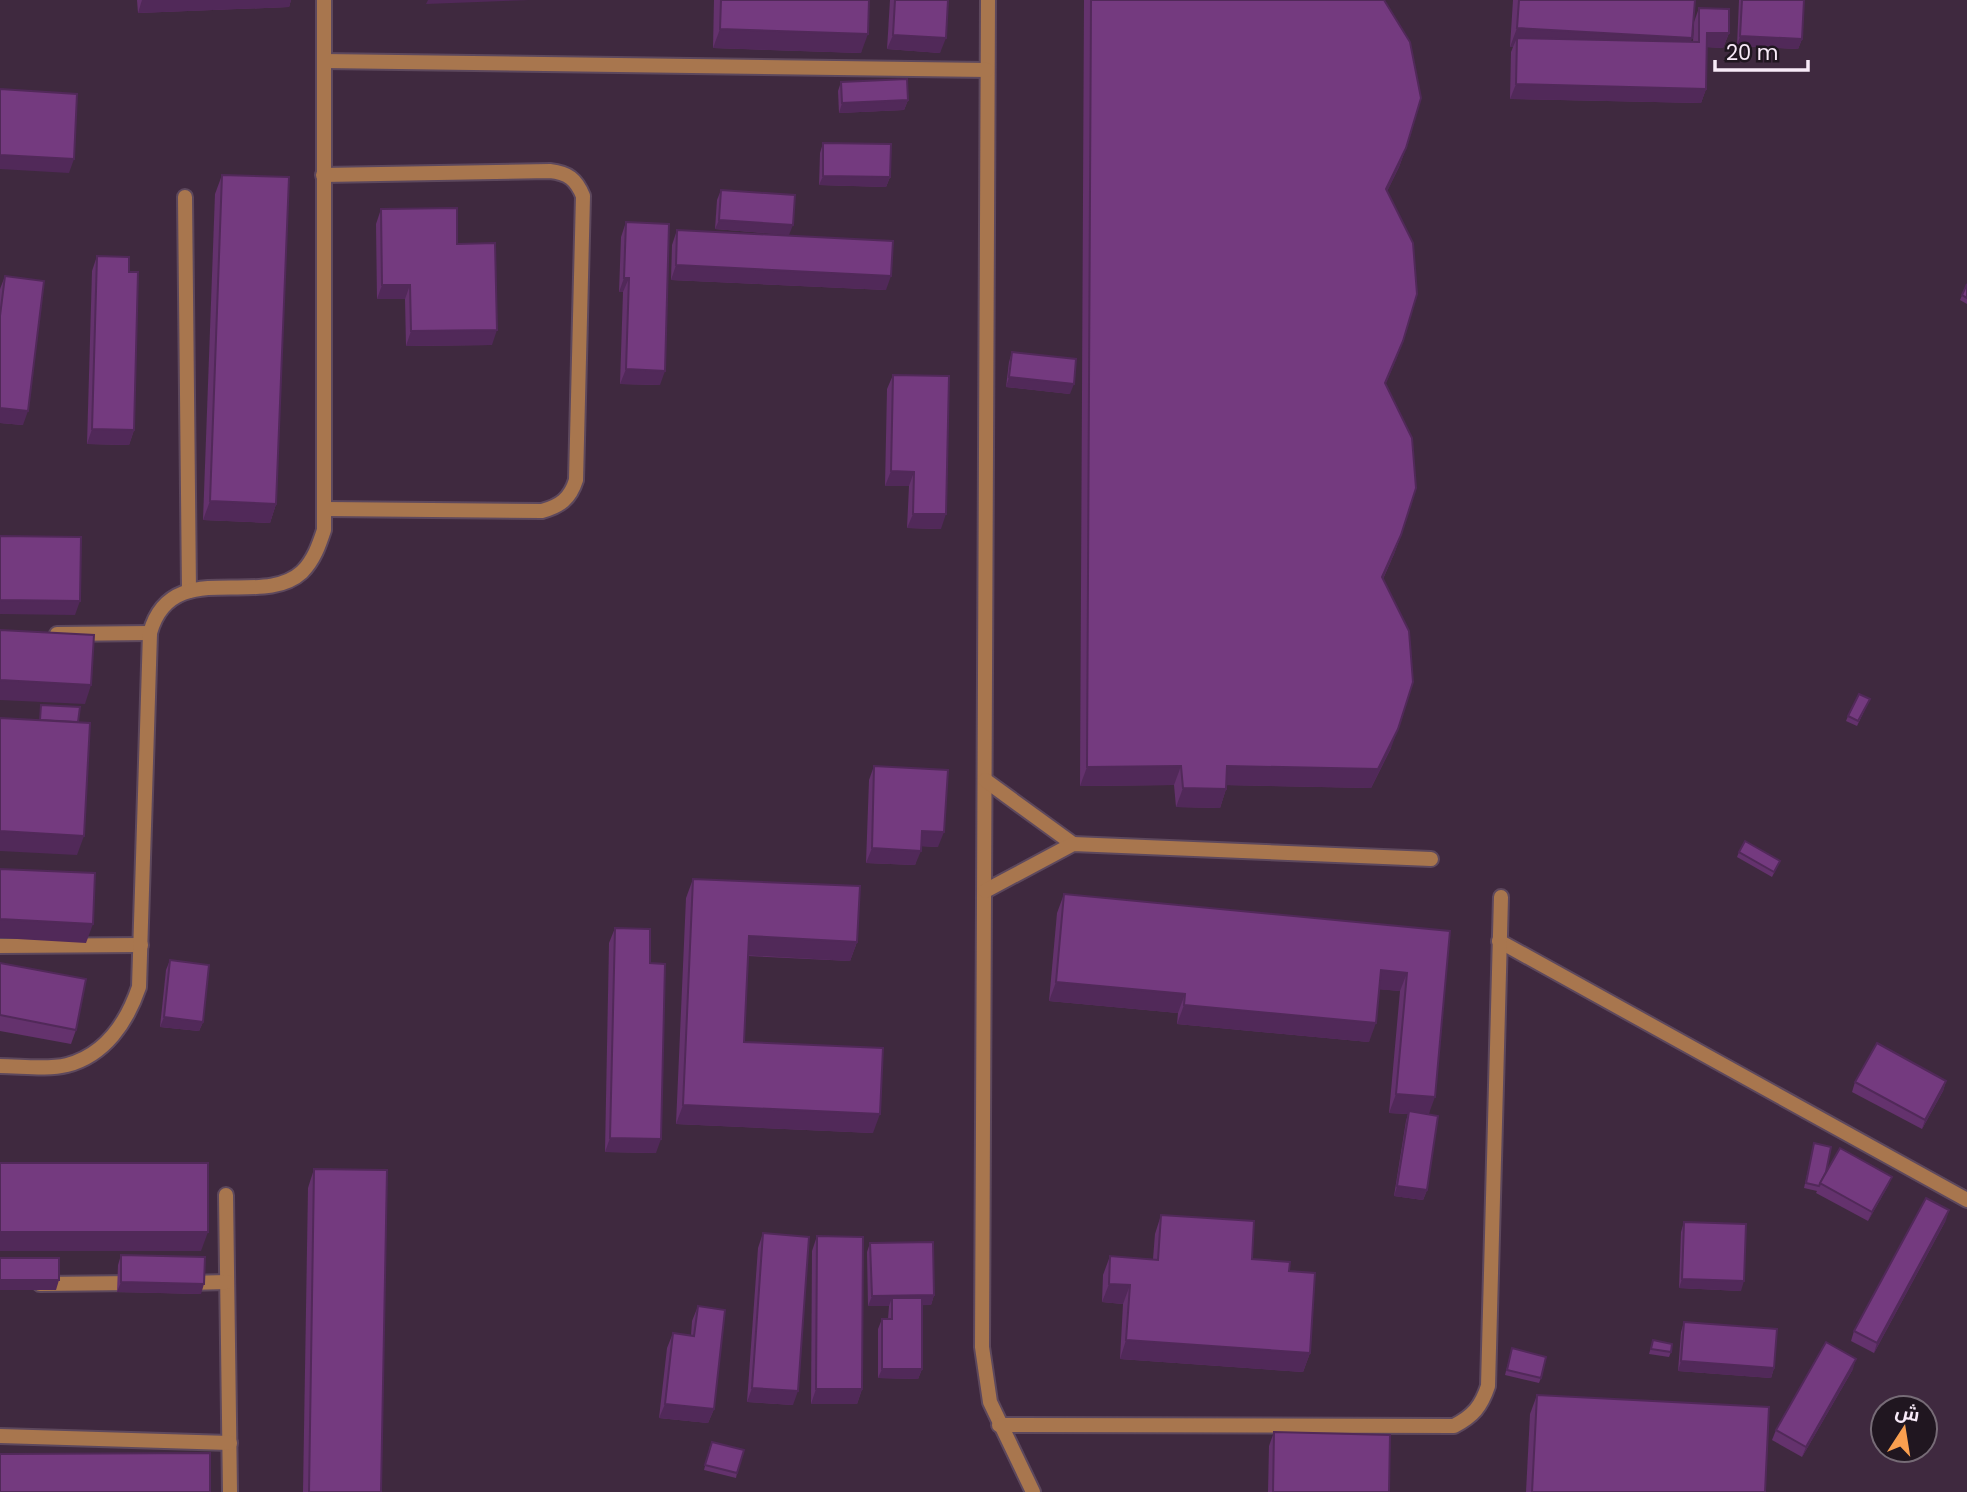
<svg xmlns="http://www.w3.org/2000/svg" width="1967" height="1492" font-family="Poppins,Cairo,sans-serif">
	<rect width="100%" height="100%" fill="#3f293f"/>
	<g fill="none" stroke-linecap="round" stroke-linejoin="round">
		<defs>
			<g id="lane">
				<polyline points="988,0 982,1347 990,1402 1033,1492"/>
				<polyline points="324,61 987,70"/>
				<path d="M323 175 550 171C568 173 576 179 583 196L576 480C570 499 560 506 542 511L326 509"/>
				<polyline points="185,197 189,591"/>
				<polyline points="57,634 150,633"/>
				<polyline points="985,780 1073,844"/>
				<polyline points="985,891 1073,844 1431,859"/>
				<polyline points="1499,941 1967,1200"/>
				<polyline points="0,946 141,945"/>
				<path d="M0 1066C21 1066 47 1070 67 1065 105 1055 127 1022 139 987L150 633C171 555 261 610 302 572 314 560 319 545 324 530V0"/>
				<polyline points="226,1195 230,1492"/>
				<polyline points="187,1283 227,1282"/>
				<polyline points="40,1284 135,1283"/>
				<path d="M999 1425 1454 1426C1473 1416 1481 1407 1488 1386L1501 897"/>
				<polyline points="0,1436 230,1443"/>
			</g>
		</defs>
		<use href="#lane" stroke="#5d485d" stroke-width="18"/>
		<use href="#lane" stroke="#a8764e" stroke-width="14"/>
	</g>
	<g fill="#64326d">
		<polygon points="137,0 291,0 289,7 138,13"/>
		<polygon points="714,0 869,0 861,53 713,48"/>
		<polygon points="890,0 948,0 940,53 887,49"/>
		<polygon points="1084,0 1384,0 1406,148 1399,167 1387,191 1403,341 1385,385 1401,535 1394,554 1383,579 1391,748 1371,788 1226,785 1226,789 1220,808 1176,807 1174,785 1080,786"/>
		<polygon points="1513,0 1695,0 1691,42 1693,42 1694,22 1699,8 1729,33 1723,48 1707,47 1706,89 1701,103 1510,99 1511,52 1513,47 1510,47"/>
		<polygon points="1739,0 1804,0 1802,39 1798,49 1737,46"/>
		<polygon points="841,82 908,100 904,110 839,113 838,91"/>
		<polygon points="823,143 890,177 886,187 819,185 820,153"/>
		<polygon points="222,175 276,504 270,523 203,520 215,194"/>
		<polygon points="721,190 789,235 715,229 717,200"/>
		<polygon points="381,209 457,244 492,345 406,346 405,299 377,299 376,224"/>
		<polygon points="626,222 660,385 620,384 623,292 619,292 621,237"/>
		<polygon points="677,230 886,290 671,280 672,245"/>
		<polygon points="97,256 129,272 134,430 129,445 87,444 92,271"/>
		<polygon points="5,276 23,425 0,423 0,289"/>
		<polygon points="1967,284 1967,304 1960,300"/>
		<polygon points="1012,352 1070,394 1006,387 1009,362"/>
		<polygon points="893,375 941,529 907,528 909,486 885,486 887,389"/>
		<polygon points="1870,699 1857,726 1846,721 1848,716"/>
		<polygon points="874,766 938,847 921,846 915,865 866,863 869,780"/>
		<polygon points="1739,852 1780,861 1772,877 1737,857"/>
		<polygon points="693,879 857,942 850,961 748,956 744,1042 873,1133 676,1124 686,898"/>
		<polygon points="1064,894 1450,931 1429,1114 1427,1190 1423,1200 1394,1196 1406,1121 1408,1114 1389,1113 1400,991 1379,989 1369,1042 1177,1024 1178,1013 1049,1001 1057,913"/>
		<polygon points="615,928 656,1153 605,1152 609,943"/>
		<polygon points="170,960 203,1022 199,1031 160,1027 166,970"/>
		<polygon points="0,963 76,1030 71,1044 0,1031"/>
		<polygon points="1946,1081 1943,1091 1922,1129 1852,1092 1855,1082"/>
		<polygon points="1814,1143 1826,1172 1892,1177 1888,1186 1868,1221 1816,1193 1817,1191 1804,1188"/>
		<polygon points="314,1169 381,1492 303,1492 308,1188"/>
		<polygon points="1161,1215 1252,1259 1289,1271 1310,1353 1303,1372 1120,1359 1123,1304 1102,1302 1103,1275 1110,1256 1153,1259 1155,1234"/>
		<polygon points="1946,1220 1874,1353 1851,1341 1854,1331"/>
		<polygon points="1684,1222 1741,1291 1679,1288 1681,1232"/>
		<polygon points="763,1233 793,1405 747,1402 758,1248"/>
		<polygon points="817,1236 862,1389 857,1404 811,1404 812,1251"/>
		<polygon points="870,1243 934,1295 931,1305 922,1305 922,1369 918,1379 878,1378 878,1329 882,1319 888,1319 889,1306 868,1306 867,1252"/>
		<polygon points="121,1255 201,1294 117,1292 118,1265"/>
		<polygon points="698,1306 714,1409 708,1423 659,1418 667,1348 673,1333 691,1335 692,1321"/>
		<polygon points="1684,1322 1774,1368 1771,1378 1678,1371 1681,1332"/>
		<polygon points="1653,1340 1671,1352 1669,1357 1649,1354"/>
		<polygon points="1512,1348 1541,1378 1539,1383 1505,1375"/>
		<polygon points="1853,1369 1802,1457 1772,1440 1776,1430"/>
		<polygon points="1537,1395 1765,1492 1526,1492 1530,1414"/>
		<polygon points="1274,1432 1389,1492 1268,1492 1269,1446"/>
		<polygon points="710,1446 737,1473 736,1478 704,1470"/>
	</g>
	<g fill="#512959">
		<polygon points="142,0 291,0 289,7 138,13"/>
		<polygon points="428,0 530,0 426,4"/>
		<polygon points="1517,28 1692,38 1686,57 1517,38 1513,47 1510,47"/>
		<polygon points="720,29 868,34 861,53 713,48"/>
		<polygon points="1707,33 1729,33 1723,48 1702,47"/>
		<polygon points="893,35 946,38 940,53 887,49"/>
		<polygon points="1740,36 1802,39 1798,49 1737,46"/>
		<polygon points="1516,84 1706,89 1701,103 1510,99"/>
		<polygon points="908,100 904,110 839,113 842,103"/>
		<polygon points="1406,148 1399,167 1379,208 1386,189"/>
		<polygon points="0,155 74,159 69,173 0,169"/>
		<polygon points="823,176 890,177 886,187 819,185"/>
		<polygon points="719,220 793,225 789,235 715,229"/>
		<polygon points="676,265 891,276 886,290 671,280"/>
		<polygon points="624,278 629,278 623,292 619,292"/>
		<polygon points="382,285 410,285 405,299 377,299"/>
		<polygon points="497,330 492,345 406,346 411,331"/>
		<polygon points="1403,341 1396,360 1378,402 1385,383"/>
		<polygon points="626,369 665,371 660,385 620,384"/>
		<polygon points="1009,377 1074,384 1070,394 1006,387"/>
		<polygon points="0,408 28,411 23,425 0,423"/>
		<polygon points="92,429 134,430 129,445 87,444"/>
		<polygon points="891,471 914,472 909,486 885,486"/>
		<polygon points="210,501 276,504 270,523 203,520"/>
		<polygon points="913,514 946,514 941,529 907,528"/>
		<polygon points="1401,535 1394,554 1375,596 1382,577"/>
		<polygon points="0,600 80,601 75,615 0,614"/>
		<polygon points="0,680 91,685 85,704 0,700"/>
		<polygon points="1398,729 1391,748 1371,788 1220,785 1227,766"/>
		<polygon points="1181,766 1174,785 1080,786 1087,767"/>
		<polygon points="1183,788 1226,789 1220,808 1176,807"/>
		<polygon points="0,831 84,836 77,855 0,851"/>
		<polygon points="922,831 944,832 938,847 917,846"/>
		<polygon points="872,848 921,851 915,865 866,863"/>
		<polygon points="0,919 93,924 86,943 0,938"/>
		<polygon points="749,936 857,942 850,961 742,955"/>
		<polygon points="1381,970 1407,973 1400,991 1374,989"/>
		<polygon points="1056,982 1185,994 1178,1013 1049,1001"/>
		<polygon points="1184,1005 1376,1023 1369,1042 1177,1024"/>
		<polygon points="164,1017 203,1022 199,1031 160,1027"/>
		<polygon points="1946,1081 1943,1091 1922,1129 1925,1120"/>
		<polygon points="1396,1094 1435,1097 1428,1116 1409,1111 1408,1114 1389,1113"/>
		<polygon points="683,1105 880,1114 873,1133 676,1124"/>
		<polygon points="610,1138 661,1139 656,1153 605,1152"/>
		<polygon points="1892,1177 1888,1186 1868,1221 1872,1212"/>
		<polygon points="1397,1186 1427,1190 1423,1200 1394,1196"/>
		<polygon points="1949,1210 1946,1220 1874,1353 1877,1343"/>
		<polygon points="0,1232 208,1232 201,1251 0,1251"/>
		<polygon points="1682,1279 1744,1281 1741,1291 1679,1288"/>
		<polygon points="0,1280 59,1280 56,1290 0,1290"/>
		<polygon points="121,1282 204,1284 201,1294 117,1292"/>
		<polygon points="1109,1284 1130,1285 1123,1304 1102,1302"/>
		<polygon points="934,1295 931,1305 892,1306 892,1298 889,1306 868,1306 872,1296"/>
		<polygon points="1126,1340 1310,1353 1303,1372 1120,1359"/>
		<polygon points="1856,1359 1853,1369 1802,1457 1806,1447"/>
		<polygon points="1681,1361 1774,1368 1771,1378 1678,1371"/>
		<polygon points="882,1369 922,1369 918,1379 878,1378"/>
		<polygon points="752,1388 798,1391 793,1405 747,1402"/>
		<polygon points="816,1389 862,1389 857,1404 811,1404"/>
		<polygon points="665,1404 714,1409 708,1423 659,1418"/>
	</g>
	<g fill="#743a7f" stroke="#512959" stroke-width="2">
		<polygon points="721,0 869,0 868,34 720,29"/>
		<polygon points="895,0 948,0 946,38 893,35"/>
		<polygon points="1091,0 1384,0 1410,42 1421,98 1406,148 1386,189 1413,243 1417,294 1403,341 1385,383 1412,438 1416,488 1401,535 1382,577 1409,631 1413,682 1398,729 1378,769 1227,766 1226,789 1183,788 1181,766 1087,767"/>
		<polygon points="1519,0 1695,0 1692,38 1517,28"/>
		<polygon points="1742,0 1804,0 1802,39 1740,36"/>
		<polygon points="1699,8 1729,9 1729,33 1707,33 1706,89 1516,84 1517,38 1699,42"/>
		<polygon points="907,79 908,100 842,103 841,82"/>
		<polygon points="0,89 77,94 74,159 0,155"/>
		<polygon points="823,143 891,144 890,177 823,176"/>
		<polygon points="222,175 289,177 276,504 210,501"/>
		<polygon points="721,190 795,195 793,225 719,220"/>
		<polygon points="457,208 457,244 495,243 497,330 411,331 410,285 382,285 381,209"/>
		<polygon points="626,222 669,224 665,371 626,369 629,278 624,278"/>
		<polygon points="677,230 893,241 891,276 676,265"/>
		<polygon points="97,256 129,257 129,272 138,272 134,430 92,429"/>
		<polygon points="5,276 44,281 28,411 0,408 0,316"/>
		<polygon points="1967,284 1967,298 1962,295"/>
		<polygon points="1012,352 1076,359 1074,384 1009,377"/>
		<polygon points="893,375 949,376 946,514 913,514 914,472 891,471"/>
		<polygon points="0,536 81,537 80,601 0,600"/>
		<polygon points="0,630 94,635 91,685 0,680"/>
		<polygon points="1859,694 1870,699 1858,721 1848,716"/>
		<polygon points="41,705 80,707 78,722 40,720"/>
		<polygon points="0,718 90,723 84,836 0,831"/>
		<polygon points="874,766 948,770 944,832 922,831 921,851 872,848"/>
		<polygon points="1745,841 1780,861 1774,872 1739,852"/>
		<polygon points="0,869 95,873 93,924 0,919"/>
		<polygon points="693,879 860,886 857,942 749,936 744,1042 883,1048 880,1114 683,1105"/>
		<polygon points="1064,894 1450,931 1435,1097 1396,1094 1407,973 1381,970 1376,1023 1184,1005 1185,994 1056,982"/>
		<polygon points="615,928 650,929 650,963 665,964 661,1139 610,1138"/>
		<polygon points="170,960 209,965 203,1022 164,1017"/>
		<polygon points="0,963 86,979 76,1030 0,1015"/>
		<polygon points="1877,1043 1946,1081 1925,1120 1855,1082"/>
		<polygon points="1409,1111 1438,1116 1427,1190 1397,1186"/>
		<polygon points="1814,1143 1831,1147 1826,1172 1819,1186 1806,1183"/>
		<polygon points="1840,1148 1892,1177 1872,1212 1820,1183"/>
		<rect x="0" y="1163" width="208" height="69"/>
		<polygon points="314,1169 387,1170 381,1492 309,1492"/>
		<polygon points="1926,1198 1949,1210 1877,1343 1854,1331"/>
		<polygon points="1161,1215 1254,1221 1252,1259 1290,1262 1289,1271 1315,1273 1310,1353 1126,1340 1130,1285 1109,1284 1110,1256 1158,1260"/>
		<polygon points="1684,1222 1746,1224 1744,1281 1682,1279"/>
		<polygon points="763,1233 809,1237 798,1391 752,1388"/>
		<polygon points="817,1236 863,1237 862,1389 816,1389"/>
		<polygon points="933,1242 934,1295 872,1296 870,1243"/>
		<polygon points="121,1255 205,1257 204,1284 121,1282"/>
		<rect x="0" y="1258" width="59" height="22"/>
		<polygon points="892,1298 922,1298 922,1369 882,1369 882,1319 892,1319"/>
		<polygon points="698,1306 725,1310 714,1409 665,1404 673,1333 694,1336"/>
		<polygon points="1684,1322 1777,1329 1774,1368 1681,1361"/>
		<polygon points="1653,1340 1672,1344 1671,1352 1651,1349"/>
		<polygon points="1826,1342 1856,1359 1806,1447 1776,1430"/>
		<polygon points="1512,1348 1546,1357 1541,1378 1507,1370"/>
		<polygon points="1537,1395 1769,1407 1765,1492 1532,1492"/>
		<polygon points="1274,1432 1390,1435 1389,1492 1273,1492"/>
		<polygon points="712,1442 744,1450 737,1473 705,1465"/>
		<polygon points="210,1453 210,1492 0,1492 0,1454"/>
	</g>
	<g transform="translate(1904 1429) rotate(12)"><circle r="33" fill="#201620" stroke="#766b76" stroke-width="2"/>
	<path d="M0-5L12 26L0 18L-12 26Z" fill="#fa9f4f"/>
	<text y="-10" font-size="19" font-weight="bold" text-anchor="middle" fill="#f8eaf8">ش</text>
	</g>
	<path d="M1715 60v10h93v-10" fill="none" stroke="#f8eaf8" stroke-width="3.5"/>
	<text x="1726" y="60" font-size="21" fill="#f8eaf8" stroke="#201620" stroke-width="5" paint-order="stroke">20 m</text>
</svg>
